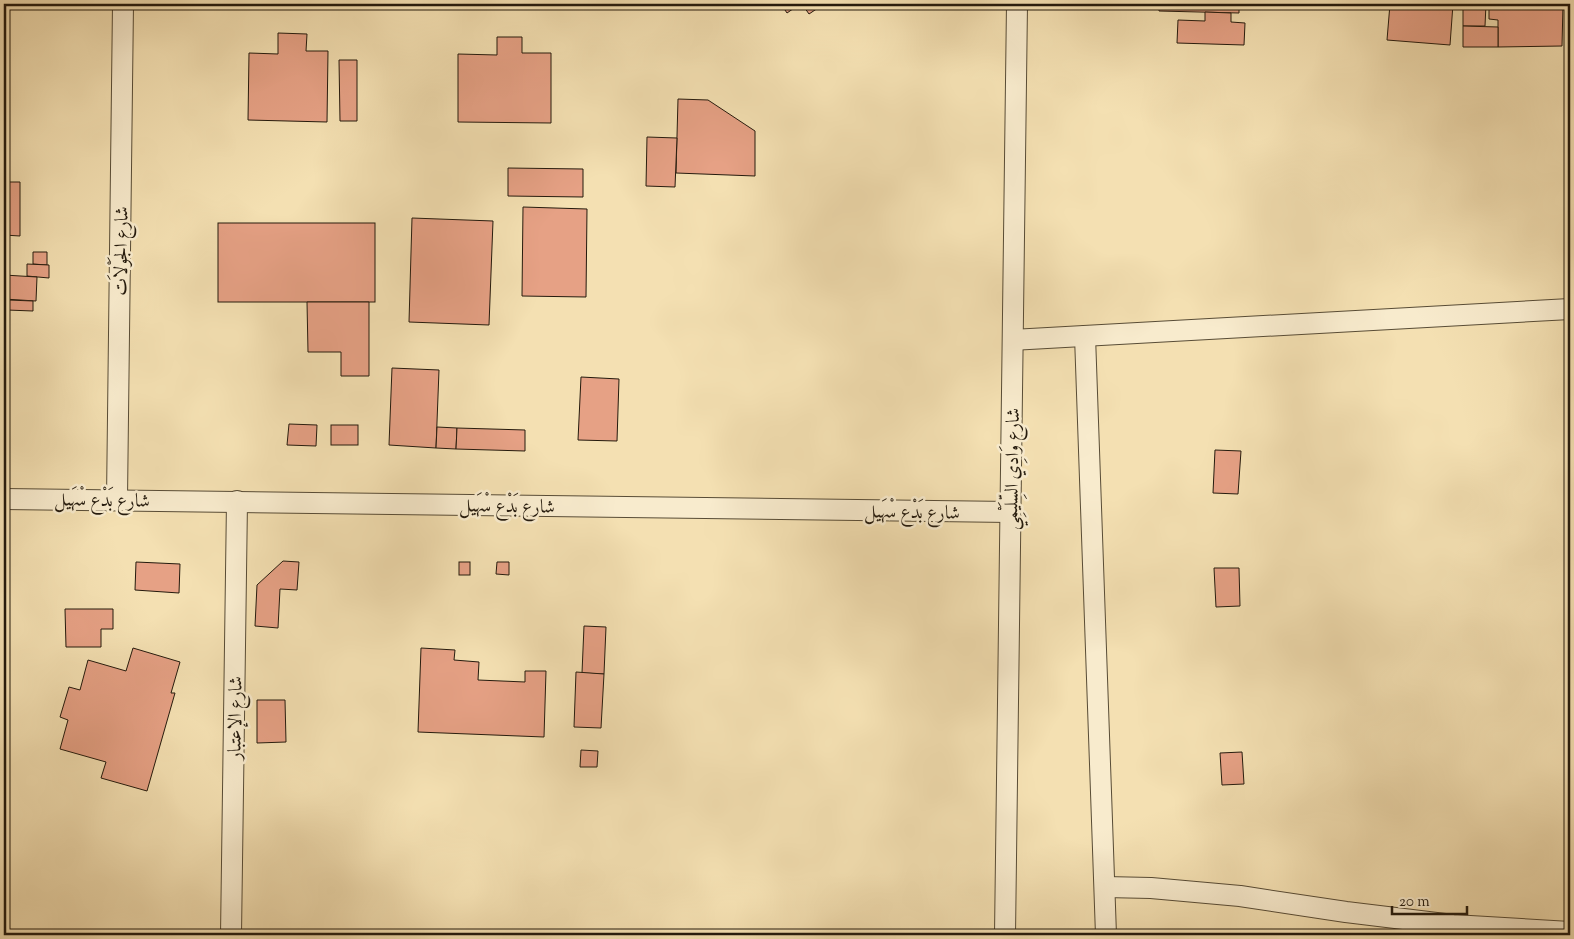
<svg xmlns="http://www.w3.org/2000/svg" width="1574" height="939" font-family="'Sorts Mill Goudy',Amiri,serif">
	<rect width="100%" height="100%" fill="#f4e0b2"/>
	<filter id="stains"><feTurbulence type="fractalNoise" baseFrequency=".004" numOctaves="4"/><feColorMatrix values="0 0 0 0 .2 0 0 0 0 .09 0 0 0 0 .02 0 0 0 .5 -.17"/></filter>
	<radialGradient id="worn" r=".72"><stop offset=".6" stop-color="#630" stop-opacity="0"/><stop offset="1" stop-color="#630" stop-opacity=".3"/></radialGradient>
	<g fill="#e6a185" stroke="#241a0d">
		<polygon points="781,4 800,4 787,13"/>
		<polygon points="802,4 824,4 809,14"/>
		<polygon points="1159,4 1239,4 1239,13 1159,11"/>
		<polygon points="1390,4 1453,4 1450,45 1387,40"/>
		<polygon points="1463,4 1486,4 1485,26 1463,26"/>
		<polygon points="1489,4 1563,4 1562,46 1498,47 1498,20 1489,19"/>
		<polygon points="1205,12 1231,13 1231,22 1245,23 1244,45 1177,43 1178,20 1205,21"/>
		<polygon points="1463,26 1498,27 1498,47 1463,47"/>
		<polygon points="278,33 307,34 306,51 328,51 327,122 248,120 249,53 278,54"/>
		<polygon points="497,37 522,37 522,53 551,53 551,123 458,122 458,54 497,55"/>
		<polygon points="339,60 357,60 357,121 340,121"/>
		<polygon points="678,99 708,100 755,131 755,176 676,173"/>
		<polygon points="647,137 677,138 675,187 646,186"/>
		<polygon points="508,168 583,169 583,197 508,196"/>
		<polygon points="4,182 20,182 20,236 4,235"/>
		<polygon points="523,207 587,209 586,297 522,296"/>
		<polygon points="412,218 493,221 489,325 409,322"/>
		<rect x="218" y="223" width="157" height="79"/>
		<polygon points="33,252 47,252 47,265 33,264"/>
		<polygon points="27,264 49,265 49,278 27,276"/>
		<polygon points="4,275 37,277 36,301 4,299"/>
		<polygon points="8,300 33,301 33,311 7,310"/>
		<polygon points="307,302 369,302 369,376 341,376 341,352 308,352"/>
		<polygon points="392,368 439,370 436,448 389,445"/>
		<polygon points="581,377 619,379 617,441 578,440"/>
		<polygon points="289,424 317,425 316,446 287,445"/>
		<rect x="331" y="425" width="27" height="20"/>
		<polygon points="437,427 457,428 456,449 436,448"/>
		<polygon points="457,428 525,430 525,451 456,449"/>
		<polygon points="1215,450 1241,451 1238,494 1213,493"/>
		<polygon points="283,561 299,562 297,590 280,589 278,628 255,626 257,585"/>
		<polygon points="136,562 180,564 179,593 135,590"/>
		<rect x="459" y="562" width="11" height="13"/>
		<polygon points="497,562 509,562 509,575 496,574"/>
		<polygon points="1214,568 1239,568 1240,606 1216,607"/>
		<polygon points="65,609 113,609 113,629 101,629 101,647 66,647"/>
		<polygon points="584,626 606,627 604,674 582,673"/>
		<polygon points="133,648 180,662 171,693 175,693 147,791 101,778 106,762 60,749 68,720 60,717 69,687 80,690 88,660 126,671"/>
		<polygon points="421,648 455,650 454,660 479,662 478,680 525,682 525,671 546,671 544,737 418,732"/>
		<polygon points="576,672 604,674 601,728 574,727"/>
		<polygon points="257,700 285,700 286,742 257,743"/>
		<polygon points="581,750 598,751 597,767 580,767"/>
		<polygon points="1242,752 1244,784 1222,785 1220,753"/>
	</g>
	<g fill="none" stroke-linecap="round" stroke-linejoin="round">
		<defs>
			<g id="minor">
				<polyline points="1085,336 1106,935"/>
				<polyline points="1013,340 1570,309"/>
				<polyline points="4,499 1010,512"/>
				<polyline points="117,499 123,4"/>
				<polyline points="1105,887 1151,888 1240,896 1346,912 1453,925 1570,932"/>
				<polyline points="231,935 237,501"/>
				<polyline points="1005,935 1017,4"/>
			</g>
		</defs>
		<use href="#minor" stroke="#584c36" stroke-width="22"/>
		<use href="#minor" stroke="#f8ebcd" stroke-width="20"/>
	</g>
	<g text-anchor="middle" stroke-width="5" stroke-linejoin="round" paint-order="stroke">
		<g font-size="19" fill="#241a0d" stroke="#f8ebcd">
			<text transform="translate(120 251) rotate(-89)" y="7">شارع الجَوْلاَت</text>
			<text transform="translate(1011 469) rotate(-89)" y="7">شارع وَادِي السِّلَيْمِي</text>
			<text transform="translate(102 499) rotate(1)" y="7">شارع بَدْع سْهَيل</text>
			<text transform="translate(507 505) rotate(1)" y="7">شارع بَدْع سْهَيل</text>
			<text transform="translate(912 511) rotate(1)" y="7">شارع بَدْع سْهَيل</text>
			<text transform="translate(234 718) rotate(-89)" y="7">شارع الإعتبار</text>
		</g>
	</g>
	<rect width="1574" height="939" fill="none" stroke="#f4e0b2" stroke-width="20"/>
	<rect x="5" y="5" width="1564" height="929" fill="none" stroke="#241a0d" stroke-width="2.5"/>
	<rect x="10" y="10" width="1554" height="919" fill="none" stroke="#241a0d"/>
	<path d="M1392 906v8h75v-8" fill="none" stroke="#241a0d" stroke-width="2.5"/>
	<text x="1399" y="906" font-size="15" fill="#241a0d" stroke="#f8ebcd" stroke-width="4" paint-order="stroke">20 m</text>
	<rect width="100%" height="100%" filter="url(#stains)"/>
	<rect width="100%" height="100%" fill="url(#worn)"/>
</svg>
